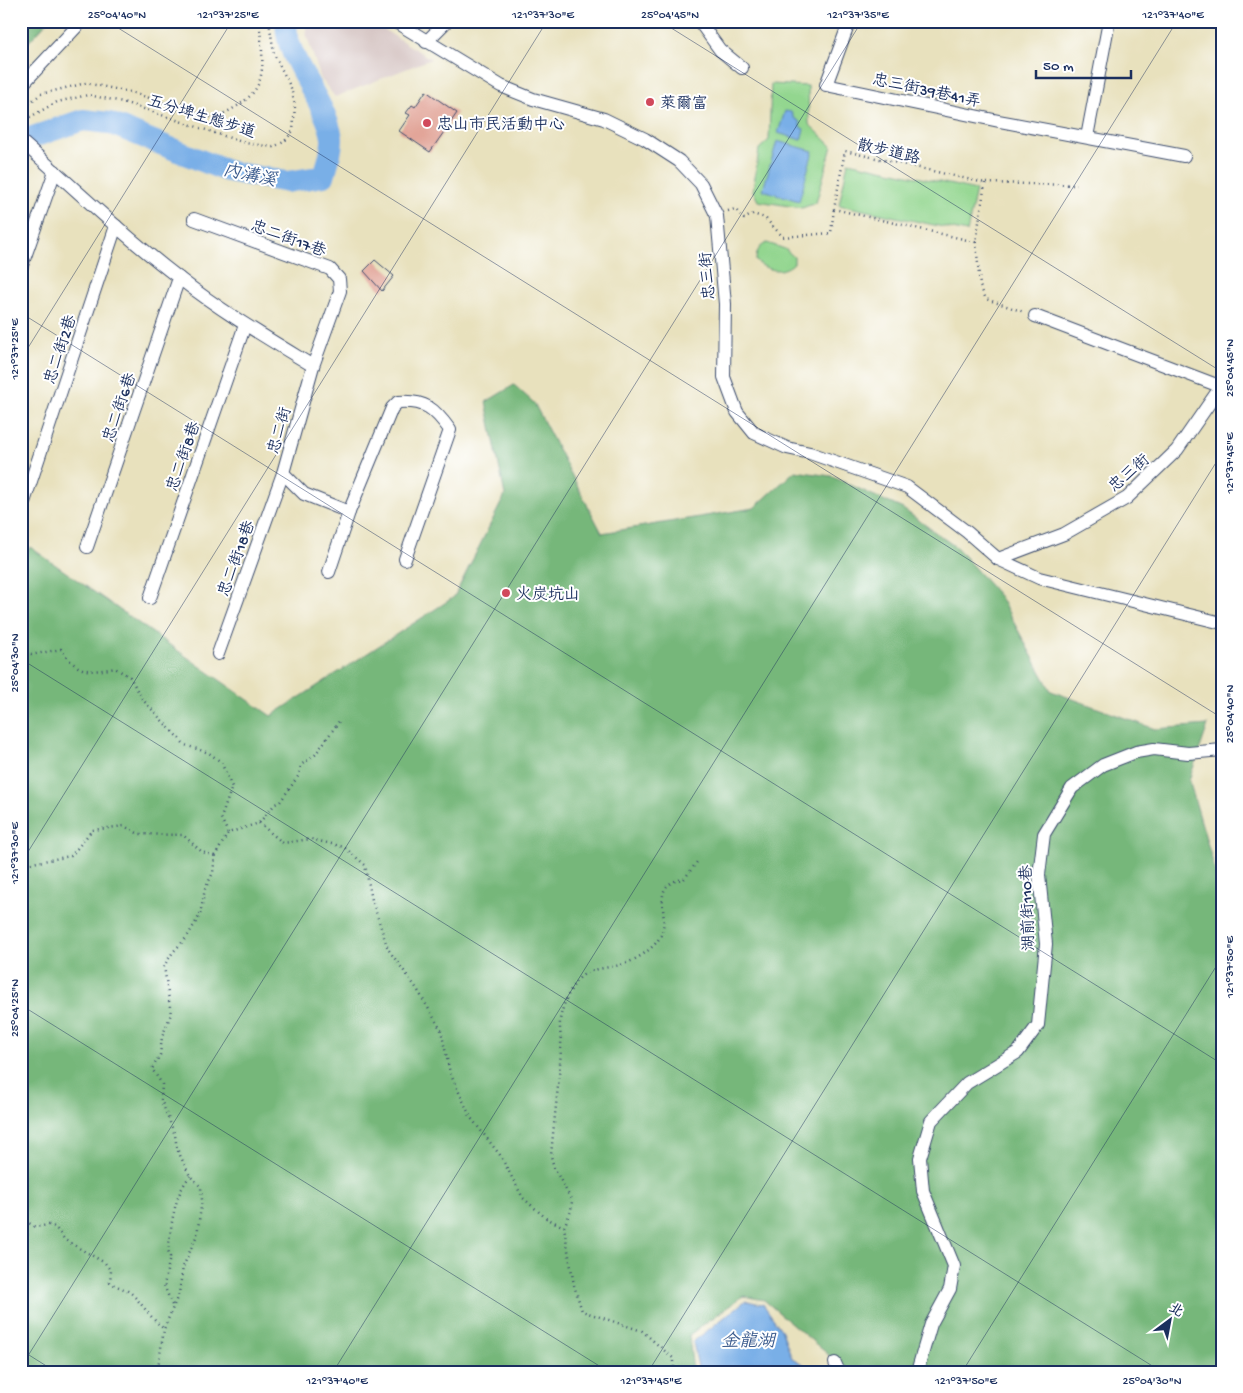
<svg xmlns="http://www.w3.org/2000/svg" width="1243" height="1393" font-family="'Gochi Hand','LXGW WenKai TC',sans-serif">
	<rect width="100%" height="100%" fill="#fff"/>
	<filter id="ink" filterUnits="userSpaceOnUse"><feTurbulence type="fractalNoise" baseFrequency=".02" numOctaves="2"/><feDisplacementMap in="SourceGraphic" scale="10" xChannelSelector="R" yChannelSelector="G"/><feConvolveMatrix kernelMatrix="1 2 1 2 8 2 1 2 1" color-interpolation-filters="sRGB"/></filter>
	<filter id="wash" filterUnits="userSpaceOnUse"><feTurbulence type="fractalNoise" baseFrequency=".0096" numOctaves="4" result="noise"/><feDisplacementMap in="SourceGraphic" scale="20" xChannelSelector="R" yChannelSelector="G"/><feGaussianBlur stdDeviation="1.12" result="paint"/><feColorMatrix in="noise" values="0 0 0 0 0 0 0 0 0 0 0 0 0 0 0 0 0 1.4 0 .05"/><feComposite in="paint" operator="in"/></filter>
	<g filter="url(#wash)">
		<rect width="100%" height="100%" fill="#e8e1bd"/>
		<polygon fill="#d1bfbd" points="305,21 370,21 431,59 335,97 321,79 307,37"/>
		<g fill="#93d68f" stroke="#578276">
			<polygon points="771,84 808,86 809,124 832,146 816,203 802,208 758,201 753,191 759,149 769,140"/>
			<polygon points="848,162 976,190 967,232 839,205"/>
			<path d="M767 243 785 249 794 257V263C783 274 767 271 756 261 756 252 759 246 767 243Z"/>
		</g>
		<g fill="#76b77a" stroke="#48736c">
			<polygon points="21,21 48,21 21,50"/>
			<polygon points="514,385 534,403 602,533 754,508 795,471 831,476 903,509 957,548 1000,597 1051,691 1155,729 1208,725 1189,780 1222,894 1222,1372 836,1372 830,1356 764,1300 743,1296 689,1335 693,1372 21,1372 21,560 30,547 271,716 454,597 505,495 486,402"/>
		</g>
		<g fill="#79afe7" stroke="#4a6fa2">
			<polygon points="785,111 791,112 794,118 800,122 800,127 804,129 801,140 778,133"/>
			<polygon points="777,141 813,151 799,201 763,190"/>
			<polygon points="745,1301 763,1304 782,1331 792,1358 817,1372 699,1372 693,1342"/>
		</g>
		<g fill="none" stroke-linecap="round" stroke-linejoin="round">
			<path stroke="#79afe7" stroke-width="22" d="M21 141 83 120 109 123 227 171 287 182 324 176C327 165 333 149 332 138 327 102 281 53 287 21"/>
		</g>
		<g id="blocks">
			<g fill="#e2a599">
				<polygon points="426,91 457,113 430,152 399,131 410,115 406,113 412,105 415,107"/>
				<polygon points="375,260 394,276 382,291 364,271"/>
			</g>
		</g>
	</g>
	<g filter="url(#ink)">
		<use href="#blocks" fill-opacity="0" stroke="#3a4a6c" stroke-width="1"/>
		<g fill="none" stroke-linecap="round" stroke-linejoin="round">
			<defs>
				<g id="minor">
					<polyline points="394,21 501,86 533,99 604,119 645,139 679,161 701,184 717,216 725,304 724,377 737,412 754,433 787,448 810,453 907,487 967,532 998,559 1064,534 1127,498 1177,450 1222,385"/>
					<polyline points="699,21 720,50 742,68"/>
					<polyline points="849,23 826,85 999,121 1184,156"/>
					<polyline points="426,42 447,21"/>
					<polyline points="21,86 82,21"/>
					<polyline points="1087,137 1109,21"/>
					<path d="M21 141C73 187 124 236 179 278 221 311 267 338 313 366"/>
					<polyline points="194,219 330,269 339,279 340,291 313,366 283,473 218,654"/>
					<polyline points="21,268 55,171"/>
					<polyline points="1035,316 1222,387"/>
					<path d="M283 473 304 494 349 512 392 408 398 402C425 400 434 408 450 430L405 559"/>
					<polyline points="21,511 116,226"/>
					<polyline points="87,547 179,278"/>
					<polyline points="998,559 1039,578 1222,623"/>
					<polyline points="329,572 349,512"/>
					<polyline points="150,598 245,325"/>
					<polyline points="835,1363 839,1372"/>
					<polyline points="917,1372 931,1324 950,1289 954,1266 923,1191 920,1158 931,1121 967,1083 1018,1052 1038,1025 1046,944 1039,875 1044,834 1072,788 1103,765 1136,752 1154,749 1188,753 1222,750"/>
				</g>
			</defs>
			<use href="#minor" stroke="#3a4a6c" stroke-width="14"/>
			<g stroke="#3a4a6c" stroke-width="2.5" stroke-dasharray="1 4" stroke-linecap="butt">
				<path d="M21 109 41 94 86 83 130 92 214 118C269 94 265 76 259 21"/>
				<polyline points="21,122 57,102 88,95 123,102 245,143 273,147 284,142 293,131 295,106 291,88 274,54 269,21"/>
				<polyline points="985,183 976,242 834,209 845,151 985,183 1077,185"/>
				<polyline points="728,211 735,209 744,219 753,214 765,218 783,237 831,233 834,209"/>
				<polyline points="976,242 980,286 986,299 1024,312"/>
				<path d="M21 657 61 649C77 673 88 673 115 668L130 677 142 699 185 745 209 753 221 762 232 787 221 818 228 833"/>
				<polyline points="259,823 283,843 311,839 344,847 365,865 372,900 388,949 417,989 441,1030 450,1073 471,1118 500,1155 523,1198 546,1218 564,1227"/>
				<polyline points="21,865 71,856 92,830 124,826 139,834 183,835 202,852 215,856"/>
				<path d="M21 1218 35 1227 49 1225 55 1227 65 1240 105 1263 111 1271 110 1282C117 1288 127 1288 134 1296 145 1308 151 1318 164 1329"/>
				<path d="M172 1305 164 1285 170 1257 168 1250C172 1224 173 1197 190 1176"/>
				<polyline points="160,1372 158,1367 164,1329 179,1293 183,1267 197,1235 202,1200 201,1187 190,1176 177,1149 175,1135 161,1100 162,1084 152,1069 160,1055 162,1037 171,1014 164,966 173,952 187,937 200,915 205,889 213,873 215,856 228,833 259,823 275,804 280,802 299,775 301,765 315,755 340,720"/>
				<path d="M674 1372V1359L642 1331 582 1311 574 1285 564 1227 571 1211 572 1201 554 1168 551 1156C554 1120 559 1084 561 1049 562 1038 558 1025 561 1015 564 1002 572 983 583 975 594 968 608 968 620 965 633 962 653 950 660 937 672 914 647 884 684 879L697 862"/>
			</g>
			<use href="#minor" stroke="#fff" stroke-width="12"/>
		</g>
	</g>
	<path fill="none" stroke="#1b2f5e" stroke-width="1" stroke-opacity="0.45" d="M107 21 1222 718M660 21 1222 372M1213 21 1222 27M21 313 1222 1064M21 359 232 21M21 659 1162 1372M21 863 547 21M21 1005 609 1372M21 1350 56 1372M21 1367 862 21M333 1372 1177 21M648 1372 1222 453M962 1372 1222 957"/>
	<g fill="#d1495b" stroke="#fff" stroke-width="2">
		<circle cx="650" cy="102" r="5"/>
		<circle cx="427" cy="123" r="5"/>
		<circle cx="506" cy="593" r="5"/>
	</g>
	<g text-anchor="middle" stroke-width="4" stroke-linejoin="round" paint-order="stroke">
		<g font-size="16" fill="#1b2f5e" stroke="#fff">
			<text transform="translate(927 89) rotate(12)" y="6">忠三街39巷41弄</text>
			<text transform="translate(202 115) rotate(17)" y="6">五分埤生態步道</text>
			<text transform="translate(889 150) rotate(13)" y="6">散步道路</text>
			<text transform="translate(289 237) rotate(20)" y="6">忠二街17巷</text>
			<text transform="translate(706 276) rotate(-95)" y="6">忠三街</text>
			<text transform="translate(59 349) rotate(-72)" y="6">忠二街2巷</text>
			<text transform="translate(118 407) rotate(-71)" y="6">忠二街6巷</text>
			<text transform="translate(278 430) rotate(-74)" y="6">忠二街</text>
			<text transform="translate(182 456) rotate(-71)" y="6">忠二街8巷</text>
			<text transform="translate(1128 472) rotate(-41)" y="6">忠三街</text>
			<text transform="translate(235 558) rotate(-70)" y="6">忠二街18巷</text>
			<text transform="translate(1026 908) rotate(-92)" y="6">湖前街110巷</text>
		</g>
		<g font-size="16" fill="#1b2f5e" stroke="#fff" text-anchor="start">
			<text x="660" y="108">萊爾富</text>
			<text x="437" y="129">忠山市民活動中心</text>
			<text x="516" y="599">火炭坑山</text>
		</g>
		<g font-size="18" font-style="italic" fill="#3c5c8e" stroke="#fff">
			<text transform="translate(250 174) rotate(12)" y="6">內溝溪</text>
			<text x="748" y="1346">金龍湖</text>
		</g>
	</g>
	<rect width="1243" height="1393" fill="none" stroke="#fff" stroke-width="55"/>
	<g transform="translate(1170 1320) rotate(32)" stroke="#ffffff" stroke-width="4" paint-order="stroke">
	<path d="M0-4L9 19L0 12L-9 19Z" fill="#1b2f5e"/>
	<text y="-8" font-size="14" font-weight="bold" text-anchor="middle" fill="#1b2f5e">北</text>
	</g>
	<path d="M1036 70v8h95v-8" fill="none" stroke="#1b2f5e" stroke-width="2.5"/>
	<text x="1043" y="70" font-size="15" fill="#1b2f5e" stroke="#ffffff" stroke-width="4" paint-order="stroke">50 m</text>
	<rect x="28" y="28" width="1188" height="1338" fill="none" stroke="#1b2f5e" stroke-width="2"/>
	<g font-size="12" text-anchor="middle" fill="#1b2f5e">
		<text x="117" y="18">25°04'40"N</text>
		<text x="228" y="18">121°37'25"E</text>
		<text x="543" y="18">121°37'30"E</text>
		<text x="670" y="18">25°04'45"N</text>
		<text x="858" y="18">121°37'35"E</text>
		<text x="1173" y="18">121°37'40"E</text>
		<text transform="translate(14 349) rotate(-90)" y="4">121°37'25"E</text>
		<text transform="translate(1229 368) rotate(-90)" y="4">25°04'45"N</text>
		<text transform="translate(1229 463) rotate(-90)" y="4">121°37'45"E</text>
		<text transform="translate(14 663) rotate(-90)" y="4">25°04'30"N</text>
		<text transform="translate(1229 714) rotate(-90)" y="4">25°04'40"N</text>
		<text transform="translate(14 853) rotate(-90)" y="4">121°37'30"E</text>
		<text transform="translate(1229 967) rotate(-90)" y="4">121°37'50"E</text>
		<text transform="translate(14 1008) rotate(-90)" y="4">25°04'25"N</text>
		<text x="337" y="1384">121°37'40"E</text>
		<text x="651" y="1384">121°37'45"E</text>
		<text x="966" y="1384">121°37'50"E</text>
		<text x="1152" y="1384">25°04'30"N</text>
	</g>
</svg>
